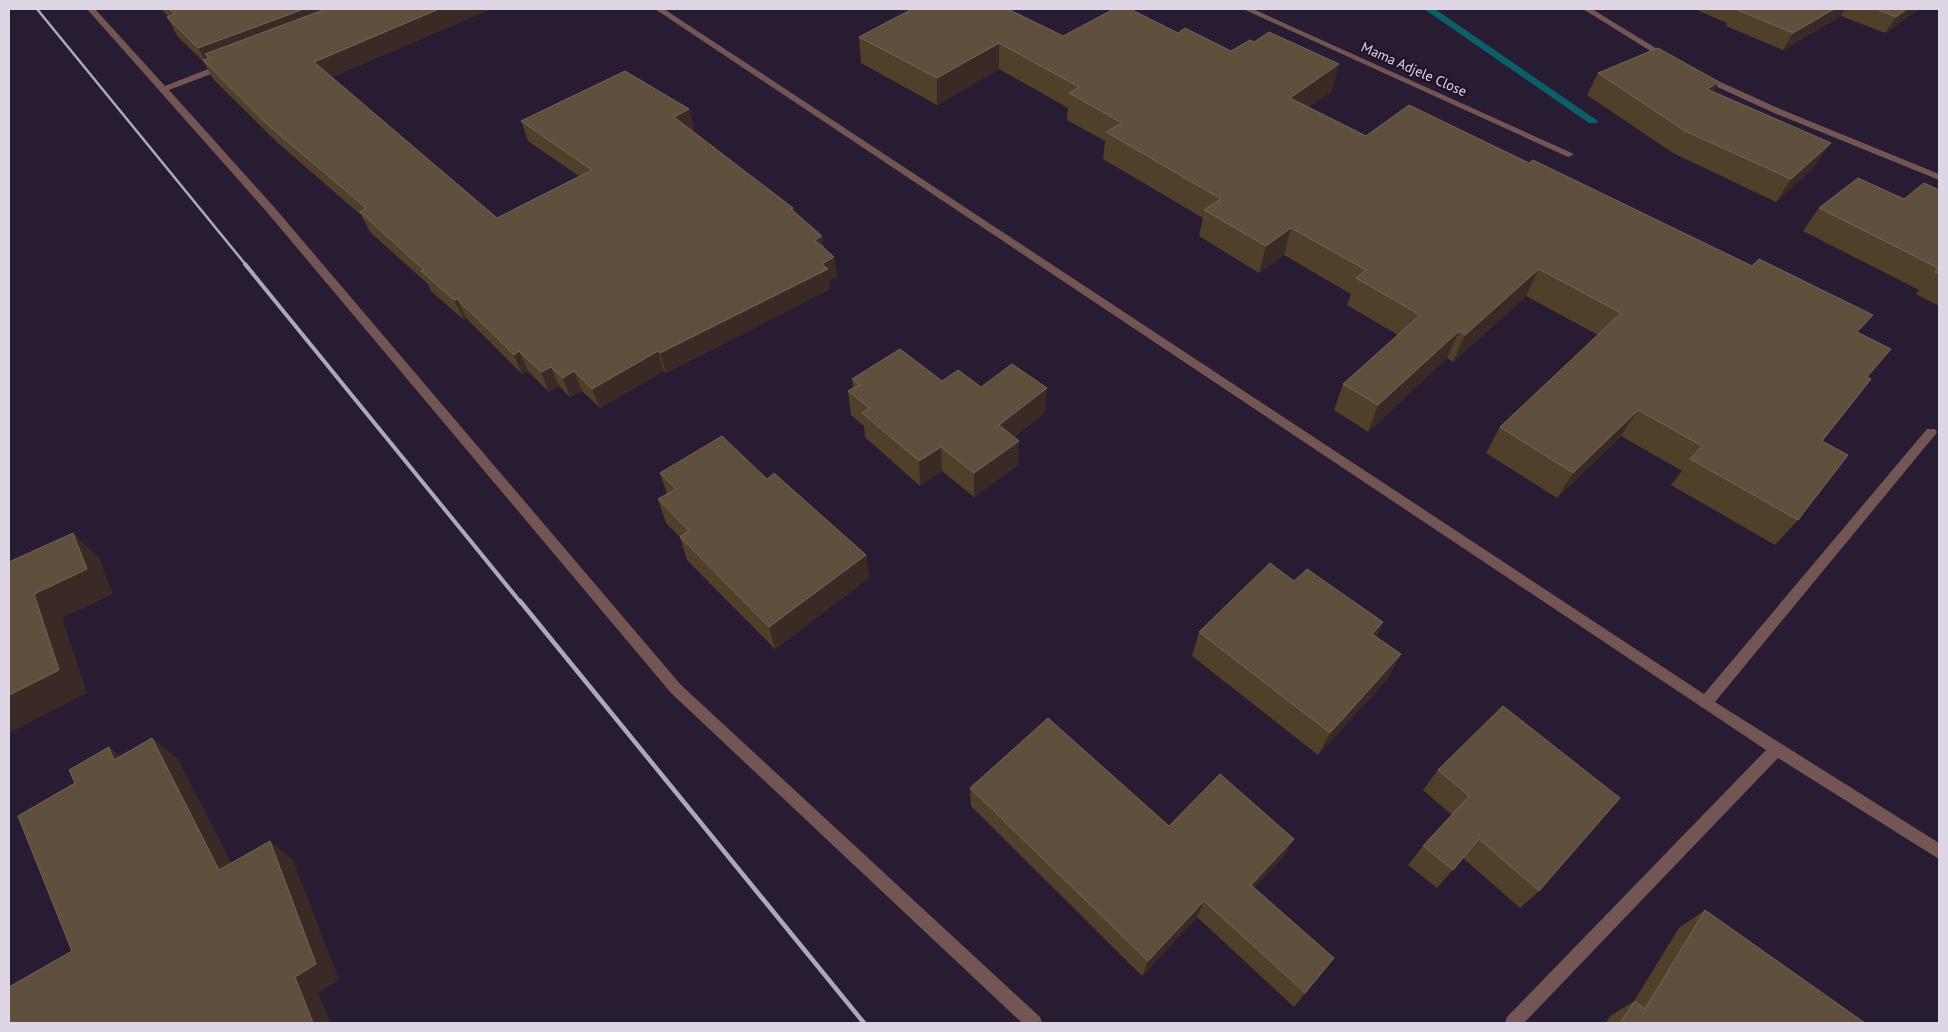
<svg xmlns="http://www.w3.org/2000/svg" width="1948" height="1032" font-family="'PT Sans',sans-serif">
	<rect width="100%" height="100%" fill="#281c33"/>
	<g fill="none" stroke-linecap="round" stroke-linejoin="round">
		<polygon fill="#0c5e67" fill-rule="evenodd" points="1424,9 1435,9 1598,121 1597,123 1589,123"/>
		<g fill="#735553" fill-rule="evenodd">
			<polygon points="87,9 95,9 165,86 221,64 227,64 227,68 169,90 274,207 681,685 1040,1017 1042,1023 1022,1023 671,693 266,211"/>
			<polygon points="655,9 664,9 1704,694 1927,429 1935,429 1937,432 1935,435 1715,702 1939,843 1939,859 1778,758 1524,1023 1505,1023 1507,1017 1766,750"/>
			<polygon points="1243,9 1253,9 1574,154 1569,157 1566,156"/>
			<polygon points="1583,9 1592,9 1672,58 1665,60"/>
			<polygon points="1703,74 1780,109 1939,174 1939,180 1774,113 1700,79 1699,77"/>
		</g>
		<polyline stroke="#b0a7b8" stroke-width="2.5" points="37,9 246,265"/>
		<polyline stroke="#b0a7b8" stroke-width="4" points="245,264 521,603"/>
		<polyline stroke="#b0a7b8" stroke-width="4.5" points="520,601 864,1023"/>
	</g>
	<g fill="#503f29">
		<polygon points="161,9 491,9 332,77 497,218 579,176 528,141 521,121 689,109 694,129 691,130 793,208 794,212 822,236 824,248 834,257 837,277 829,281 830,289 666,373 664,371 600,408 582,391 570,397 559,386 549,392 528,371 522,374 466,318 464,320 431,291 428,284 370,232 361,215 279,144 214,80 203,61 178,37 167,17 169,17"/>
		<polygon points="1700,9 1919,9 1885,33 1841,16 1783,50 1726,26 1727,23 1699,11"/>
		<polygon points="1178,33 1231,51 1332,91 1308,107 1366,136 1858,332 1867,377 1822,441 1798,520 1775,545 1671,485 1682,471 1621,436 1557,498 1486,453 1500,427 1598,335 1526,296 1453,362 1447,358 1368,432 1334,410 1343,384 1398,335 1347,305 1351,294 1284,255 1259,273 1199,236 1203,218 1103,159 1105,141 1067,120 1068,108 999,69 937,105 861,63 859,37 1063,36"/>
		<polygon points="1598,73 1713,92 1815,166 1776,202 1673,153 1587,95"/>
		<polygon points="1939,190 1939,306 1916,294 1919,290 1803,231 1819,208 1904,199"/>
		<polygon points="852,379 942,381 981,387 1045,412 1014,437 1018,465 974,497 942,471 920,486 865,437 864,426 851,415 848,391 853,388"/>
		<polygon points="660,473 767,479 866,555 869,578 775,649 687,560 680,537 666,523 658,499 667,494"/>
		<polygon points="1294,581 1383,622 1376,637 1401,654 1388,678 1318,755 1192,656 1199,632"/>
		<polygon points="1503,706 1539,891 1520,908 1463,858 1437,888 1408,865 1423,846 1452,815 1423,790 1438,770"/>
		<polygon points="970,788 1169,826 1294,839 1284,856 1254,888 1322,973 1294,1007 1197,917 1142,976 971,806"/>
		<polygon points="1705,910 1865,1023 1606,1023 1610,1016 1634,1001 1679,928"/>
	</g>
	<g fill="#392a25">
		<polygon points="304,9 364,9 209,58 205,54 212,66 209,67 198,48"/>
		<polygon points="439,9 491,9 323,81 314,62"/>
		<polygon points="1834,9 1845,9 1841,16 1783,50 1793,33"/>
		<polygon points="1907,9 1919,9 1885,33 1896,17"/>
		<polygon points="999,43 999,69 937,105 937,78"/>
		<polygon points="1339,64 1332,91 1283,124 1290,98"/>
		<polygon points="1719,82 1707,104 1707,89"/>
		<polygon points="689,109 694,129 679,137 674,117"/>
		<polygon points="1831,143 1815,166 1776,202 1791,179"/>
		<polygon points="1291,228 1284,255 1259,273 1266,246"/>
		<polygon points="822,236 825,256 815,240"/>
		<polygon points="834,257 837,277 829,281 830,289 666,373 660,353"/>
		<polygon points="1539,269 1526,296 1453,362 1465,335"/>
		<polygon points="457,299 466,318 464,320 454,300"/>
		<polygon points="1459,331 1447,358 1368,432 1378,405"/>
		<polygon points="519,351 528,371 522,374 514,355"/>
		<polygon points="658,351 664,371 600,408 592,389"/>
		<polygon points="551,367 559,386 549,392 541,372"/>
		<polygon points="574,371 582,391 570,397 563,378"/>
		<polygon points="1047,388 1045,412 998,449 999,425"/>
		<polygon points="1638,410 1621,436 1557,498 1573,473"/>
		<polygon points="1019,441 1018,465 974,497 974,473"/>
		<polygon points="941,447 942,471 920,486 919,461"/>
		<polygon points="73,533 99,558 113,594 62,618 87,693 9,733 9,695 34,594"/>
		<polygon points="866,555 869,578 775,649 769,627"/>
		<polygon points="1383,622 1371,646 1372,634"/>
		<polygon points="1401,654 1388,678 1318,755 1330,733"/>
		<polygon points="152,738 178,759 244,888 219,870"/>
		<polygon points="109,747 135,768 114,760"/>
		<polygon points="1294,839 1284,856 1242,901 1251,885"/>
		<polygon points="270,841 293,860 339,980 318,993 331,1023 313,1023 295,977"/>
		<polygon points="1204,901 1197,917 1142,976 1148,961"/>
		<polygon points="1334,958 1322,973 1294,1007 1305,993"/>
	</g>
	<g fill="#5f503d" stroke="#736558">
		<polygon points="169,9 304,9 198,48 167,17 175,14"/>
		<polygon points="326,9 439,9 314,62 497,218 592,170 521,121 625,71 689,109 674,117 793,208 791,209 822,236 815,240 834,257 822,264 828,269 660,353 658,351 592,389 574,371 563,378 551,367 541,372 519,351 514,355 457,299 454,300 421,271 424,270 360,212 366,208 268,125 203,60 209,58 205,54"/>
		<polygon points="912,9 1008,9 1063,36 1114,9 1130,9 1178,33 1185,28 1231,51 1250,40 1254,42 1269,32 1339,64 1290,98 1366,136 1409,105 1529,163 1533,160 1752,266 1759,259 1873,315 1857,332 1891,349 1867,377 1871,379 1822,441 1848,455 1798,520 1690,459 1702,446 1638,410 1573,473 1500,427 1621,313 1539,269 1465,335 1459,331 1378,405 1343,384 1420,315 1356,278 1366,270 1291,228 1266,246 1204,210 1221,199 1106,132 1122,123 1069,93 1079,87 999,43 937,78 859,37"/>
		<polygon points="1735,9 1834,9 1793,33"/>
		<polygon points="1876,9 1907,9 1896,17"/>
		<polygon points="1658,48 1719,82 1707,89 1831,143 1791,179 1685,131 1598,73"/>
		<polygon points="1858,178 1904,199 1924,183 1939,190 1939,274 1935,272 1938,268 1819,208"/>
		<polygon points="900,349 942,381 958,370 981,387 1012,364 1047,388 999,425 1019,441 974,473 941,447 919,461 862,413 869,408 848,391 859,385 852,379"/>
		<polygon points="722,436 767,479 774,473 866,555 769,627 680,537 689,531 658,499 676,489 660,473"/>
		<polygon points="73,533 87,569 34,594 59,670 9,695 9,562"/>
		<polygon points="1270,563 1294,581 1307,569 1383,622 1372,634 1401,654 1330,733 1199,632"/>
		<polygon points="1503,706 1620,798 1539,891 1479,839 1453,870 1423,846 1469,796 1438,770"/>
		<polygon points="1048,718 1169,826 1220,774 1294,839 1251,885 1334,958 1305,993 1204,901 1148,961 970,788"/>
		<polygon points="152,738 219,870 270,841 316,964 295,977 313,1023 9,1023 9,987 72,951 18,816 75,783 69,770 109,747 114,760"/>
		<polygon points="1705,910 1865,1023 1620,1023 1635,1001 1645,1009"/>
	</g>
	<g text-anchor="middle" stroke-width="4.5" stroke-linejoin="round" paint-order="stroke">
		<g font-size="14" fill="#ded6e5" stroke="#1f1229">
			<text transform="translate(1414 69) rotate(24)" y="5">Mama Adjele Close</text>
		</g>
	</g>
	<rect width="1948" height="1032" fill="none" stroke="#ded6e5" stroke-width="20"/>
</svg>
